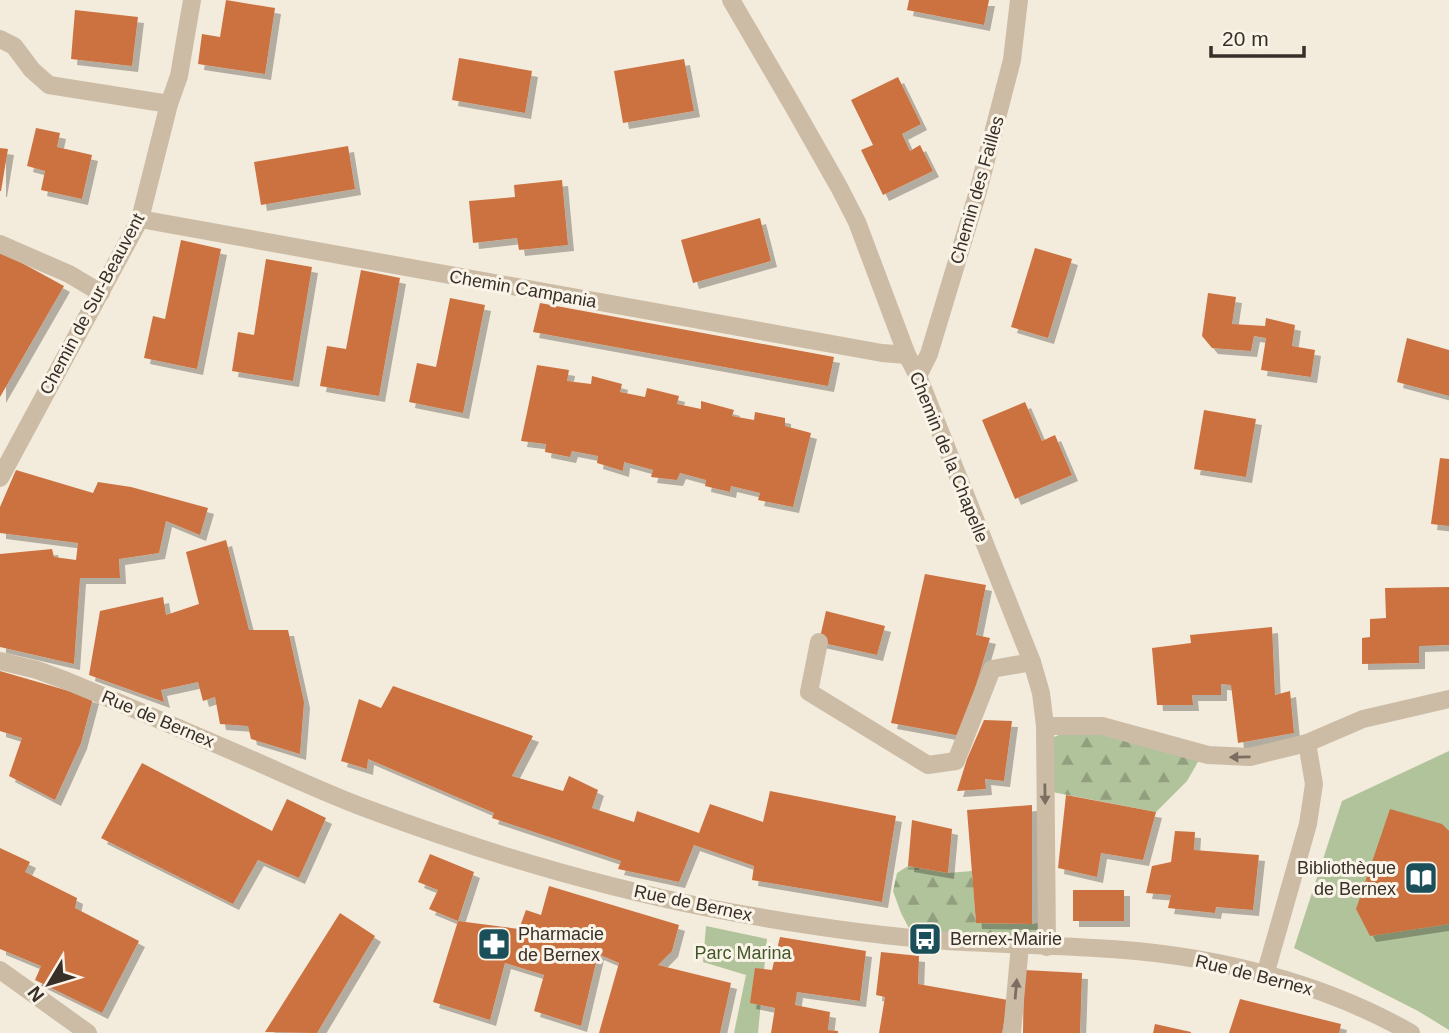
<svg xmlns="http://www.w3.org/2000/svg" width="1449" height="1033" font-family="Helvetica,sans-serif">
	<defs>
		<pattern id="forest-firs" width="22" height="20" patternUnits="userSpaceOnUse" patternTransform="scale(1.75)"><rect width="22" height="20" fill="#b1c39a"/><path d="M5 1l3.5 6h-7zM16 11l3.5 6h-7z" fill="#919f7e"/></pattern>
		<filter id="shadow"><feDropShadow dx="6" dy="6" stdDeviation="0" flood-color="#0004"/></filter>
	</defs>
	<rect width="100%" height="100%" fill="#f3ebdb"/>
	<g fill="url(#forest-firs)">
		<polygon points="1089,728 1199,760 1187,781 1156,812 1052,792 1051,738 1070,731"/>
		<polygon points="908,866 948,873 972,871 976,923 1032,924 1044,922 1043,943 912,934 901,913 893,891 897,873"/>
	</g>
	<g fill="#b1c39a">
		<polygon points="1449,751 1449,1030 1418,1011 1294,948 1342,801"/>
		<polygon points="706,926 767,939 758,1033 734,1033 746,975 703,962"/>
	</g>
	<g fill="#cc7241" filter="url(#shadow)">
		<polygon points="226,0 275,8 265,74 198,64 202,34 220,37"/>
		<polygon points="909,0 989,0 984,25 907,10"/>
		<polygon points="75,10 138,17 132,66 71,59"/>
		<polygon points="459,58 532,71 525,113 452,100"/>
		<polygon points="684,59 694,111 623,123 614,71"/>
		<polygon points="898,77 921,124 902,134 910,151 920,145 933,171 883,195 861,150 873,145 851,100"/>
		<polygon points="36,128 60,133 57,147 92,155 82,199 41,190 45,171 27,166"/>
		<polygon points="348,146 355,189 261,205 254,162"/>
		<polygon points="0,148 8,149 1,191 0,191"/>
		<polygon points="562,180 568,245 519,250 517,238 473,243 469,201 515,197 514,185"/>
		<polygon points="760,218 771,261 693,283 681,240"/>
		<polygon points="181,240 221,249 197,369 144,358 153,316 165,319"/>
		<polygon points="1035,248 1072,259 1048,338 1011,327"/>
		<polygon points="0,251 64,286 0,397"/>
		<polygon points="266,259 312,267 293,381 232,371 238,332 254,335"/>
		<polygon points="361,270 400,278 379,396 320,386 327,346 346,349"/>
		<polygon points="1208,293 1236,297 1232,324 1265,326 1266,318 1295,325 1292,346 1315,350 1311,377 1261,370 1266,338 1254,336 1251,351 1212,348 1202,336"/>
		<polygon points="450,298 485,305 463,413 409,402 417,363 436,367"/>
		<polygon points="540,303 834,357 828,386 533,332"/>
		<polygon points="1407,338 1449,350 1449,396 1397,382"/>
		<polygon points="537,365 569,370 567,381 591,384 592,376 622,384 620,392 645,397 647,388 679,396 677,404 701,409 701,401 734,410 732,416 754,420 755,412 785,418 785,426 811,433 793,507 758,500 760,493 731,486 730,492 705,486 706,480 680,473 677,480 651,477 653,470 624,462 623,471 597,463 598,456 572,451 570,457 545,452 546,444 521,441"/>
		<polygon points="1025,402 1042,441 1055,435 1072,475 1015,499 982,420"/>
		<polygon points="1204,410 1256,419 1246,477 1194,469"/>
		<polygon points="1440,458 1449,459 1449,526 1431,524"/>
		<polygon points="16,470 93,493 98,482 131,487 208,508 200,535 166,521 159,553 119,559 120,578 80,578 74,664 0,647 0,554 52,549 54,557 76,560 78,543 0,533 0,507"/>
		<polygon points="226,540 249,630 288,630 304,702 300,754 251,739 248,726 220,724 215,697 203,701 198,682 161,690 164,702 89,675 100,611 163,597 166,615 199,604 186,552"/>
		<polygon points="925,574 986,585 976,635 990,638 961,736 891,723"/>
		<polygon points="1449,587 1449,645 1419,646 1419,663 1362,664 1362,638 1370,637 1370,619 1386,618 1385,588"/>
		<polygon points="826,611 885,626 877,655 819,642"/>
		<polygon points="1272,627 1275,695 1290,691 1294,733 1238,743 1231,685 1221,684 1221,695 1192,695 1193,705 1157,705 1152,648 1191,643 1190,635"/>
		<polygon points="0,671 93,698 81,743 55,800 9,776 22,738 0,731"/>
		<polygon points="393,686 533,736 512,776 563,791 569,776 598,790 592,808 634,822 637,811 699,833 710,804 763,822 770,791 896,816 882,902 752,880 754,866 694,845 679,882 618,869 621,861 492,818 494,813 368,759 367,769 341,761 359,699 381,708"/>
		<polygon points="984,720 1012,721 1004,781 985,779 986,789 957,791 967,759"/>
		<polygon points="142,763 272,831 287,799 326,818 299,878 258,860 233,904 101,838"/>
		<polygon points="1066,795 1156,812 1143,860 1101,853 1097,877 1058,868"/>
		<polygon points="1032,805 1032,924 976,923 967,810"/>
		<polygon points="1390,809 1442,824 1449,831 1449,924 1370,936 1356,909"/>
		<polygon points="912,820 952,829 948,873 908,866"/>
		<polygon points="1175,831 1195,832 1194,850 1259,855 1253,910 1216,907 1215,913 1168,908 1171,895 1146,893 1152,866 1171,862"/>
		<polygon points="0,848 30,862 25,872 77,898 75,908 139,941 102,1013 35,980 41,966 0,949"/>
		<polygon points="430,854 474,872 458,921 429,909 438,890 418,882"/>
		<polygon points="549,886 679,925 672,951 658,965 731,983 720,1033 599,1033 619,963 598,954 581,1026 534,1011 544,975 505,963 490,1020 433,1002 458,921 519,929 526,910 541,915"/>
		<rect x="1073" y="890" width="51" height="31"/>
		<polygon points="340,913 375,936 317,1033 265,1032"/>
		<polygon points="780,937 866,951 860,1001 797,992 795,1005 830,1012 828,1030 838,1031 838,1033 771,1033 775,1008 750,1003 755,968 772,970"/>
		<polygon points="881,952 919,956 918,984 1008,1000 1002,1033 879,1033 885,997 876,995"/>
		<polygon points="1024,970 1082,973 1080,1033 1023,1033"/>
		<polygon points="1240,999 1341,1024 1339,1033 1229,1033"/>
		<polygon points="1155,1024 1191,1032 1191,1033 1153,1033"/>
	</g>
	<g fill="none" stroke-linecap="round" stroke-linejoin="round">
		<g stroke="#ccbca6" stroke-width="18">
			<polyline points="731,0 793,106 839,187 857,222 907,355 918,376 1032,662 1041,693 1045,726 1047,947"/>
			<polyline points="0,39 14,46 32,70 49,85 169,104"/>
			<polyline points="140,219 882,353 907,355"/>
			<polyline points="0,244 69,274 101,293"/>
			<polyline points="918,376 929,354 977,195 1012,60 1019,0"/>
			<polyline points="0,478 140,219 169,104 179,76 192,0"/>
			<polyline points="819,642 809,692 928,765 956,761 992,669 1032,662"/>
			<path d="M0 661 37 670 67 681C128 706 188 732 248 758 287 775 325 793 365 808 477 850 592 885 709 908 787 923 867 935 947 941 996 944 1045 945 1094 948 1203 953 1316 979 1411 1033"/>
			<polyline points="1045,726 1102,726 1208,755 1250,757 1307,743 1363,719 1449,699"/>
			<polyline points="0,970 88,1033"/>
			<polyline points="1265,975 1308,824 1314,784 1307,743"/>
			<polyline points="1012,1033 1020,945"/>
		</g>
	</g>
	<defs><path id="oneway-solid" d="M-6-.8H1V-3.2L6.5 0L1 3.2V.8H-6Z" transform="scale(1.75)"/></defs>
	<g fill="#7b6e61">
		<use href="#oneway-solid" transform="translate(1240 757) rotate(179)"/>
		<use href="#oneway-solid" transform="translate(1045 794) rotate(89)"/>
		<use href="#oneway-solid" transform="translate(1016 989) rotate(-85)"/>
	</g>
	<defs>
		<symbol id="library-square" viewBox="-11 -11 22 22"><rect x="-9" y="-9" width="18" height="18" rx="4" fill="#1b505b" stroke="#faf4e8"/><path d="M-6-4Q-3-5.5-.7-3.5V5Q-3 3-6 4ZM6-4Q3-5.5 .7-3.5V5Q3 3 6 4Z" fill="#fff"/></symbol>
		<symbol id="bus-square" viewBox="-11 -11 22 22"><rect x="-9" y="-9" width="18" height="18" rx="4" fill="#1b505b" stroke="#faf4e8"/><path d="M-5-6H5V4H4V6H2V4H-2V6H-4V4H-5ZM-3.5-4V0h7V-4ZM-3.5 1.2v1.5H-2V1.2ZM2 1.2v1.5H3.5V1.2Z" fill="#fff"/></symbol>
		<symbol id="pharmacy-square" viewBox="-11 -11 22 22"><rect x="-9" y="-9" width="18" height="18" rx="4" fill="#1b505b" stroke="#faf4e8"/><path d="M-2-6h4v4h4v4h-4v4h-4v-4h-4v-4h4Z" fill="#fff"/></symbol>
	</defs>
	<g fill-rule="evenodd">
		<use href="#library-square" x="1402" y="859" width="38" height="38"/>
		<use href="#bus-square" x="906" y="920" width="38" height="38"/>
		<use href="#pharmacy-square" x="475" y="925" width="38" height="38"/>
	</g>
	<g text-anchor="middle" stroke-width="6" stroke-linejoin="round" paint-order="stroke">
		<g font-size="18" fill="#382f28" stroke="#faf4e8">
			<text transform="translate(977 190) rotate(-74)" y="6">Chemin des Failles</text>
			<text transform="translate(523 289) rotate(10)" y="6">Chemin Campania</text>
			<text transform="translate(92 304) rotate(-62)" y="6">Chemin de Sur-Beauvent</text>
			<text transform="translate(949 457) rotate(68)" y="6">Chemin de la Chapelle</text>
			<text transform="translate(158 719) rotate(23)" y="6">Rue de Bernex</text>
			<text transform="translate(693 903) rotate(12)" y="6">Rue de Bernex</text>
			<text transform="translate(1254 975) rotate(14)" y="6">Rue de Bernex</text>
		</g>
		<g font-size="18" fill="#382f28" stroke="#faf4e8" text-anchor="start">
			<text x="1396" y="874" text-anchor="end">Bibliothèque<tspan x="1396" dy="21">de Bernex</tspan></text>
			<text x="518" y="940">Pharmacie<tspan x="518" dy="21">de Bernex</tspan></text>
			<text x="950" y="945">Bernex-Mairie</text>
		</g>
		<g font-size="18" fill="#42572a" stroke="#faf4e8">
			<text x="743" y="959">Parc Marina</text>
		</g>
	</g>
	<g transform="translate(49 984) rotate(232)" stroke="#faf4e8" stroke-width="5" paint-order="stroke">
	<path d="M0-5L12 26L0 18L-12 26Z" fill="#382f28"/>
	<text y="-10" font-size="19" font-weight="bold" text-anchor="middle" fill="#382f28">N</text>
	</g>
	<path d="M1211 46v10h93v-10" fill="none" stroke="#382f28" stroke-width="3.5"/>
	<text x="1222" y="46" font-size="21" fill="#382f28" stroke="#faf4e8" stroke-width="5" paint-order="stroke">20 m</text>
</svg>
